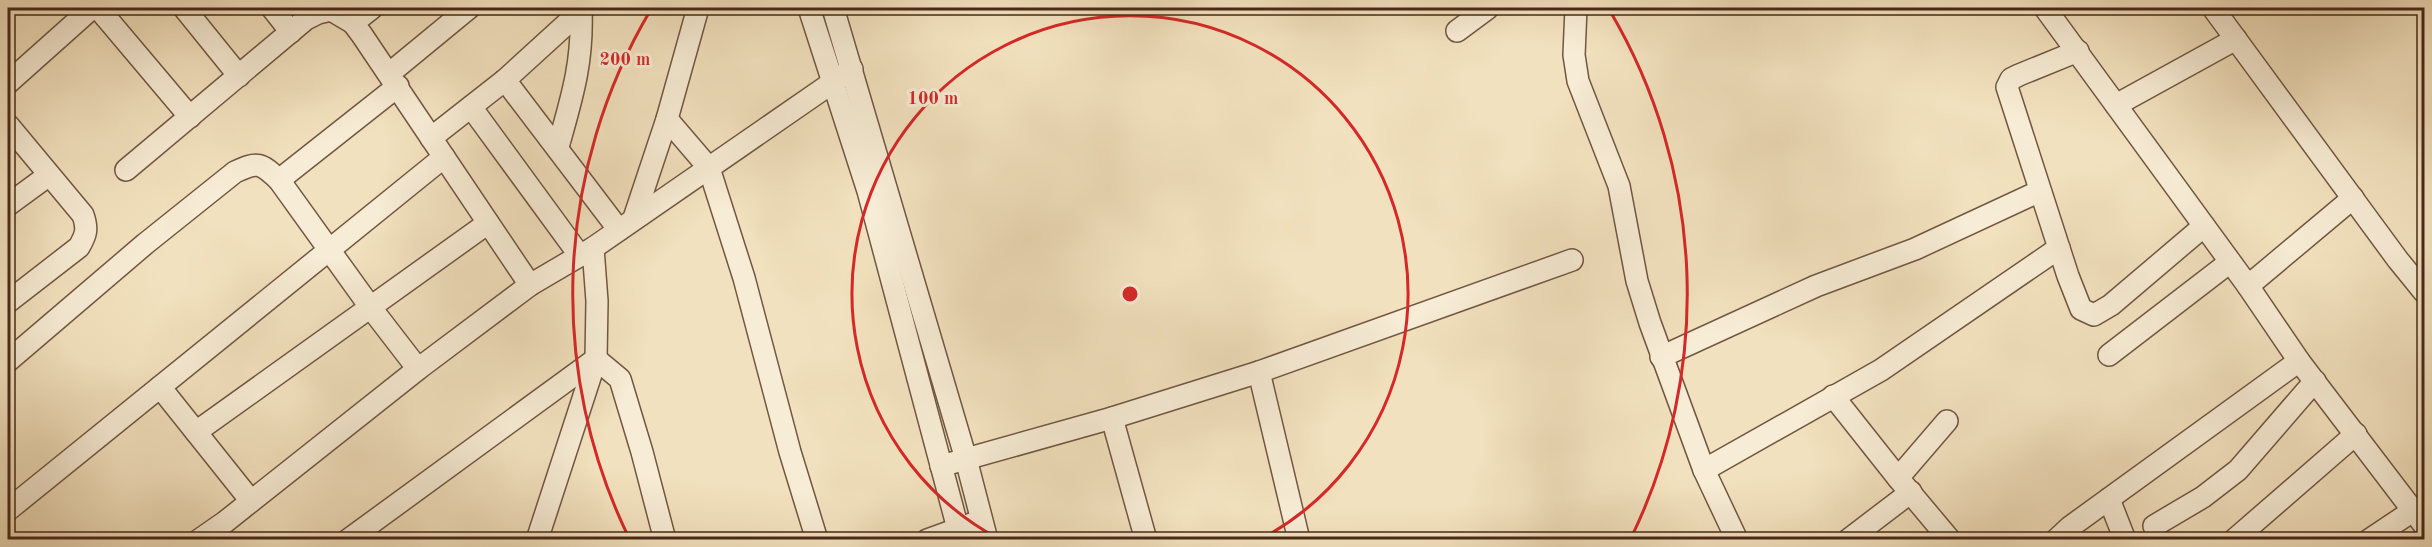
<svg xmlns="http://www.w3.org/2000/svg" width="2432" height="547" font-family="'Old Standard TT',serif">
	<rect width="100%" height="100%" fill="#f2e1be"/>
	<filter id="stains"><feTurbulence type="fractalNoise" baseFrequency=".00333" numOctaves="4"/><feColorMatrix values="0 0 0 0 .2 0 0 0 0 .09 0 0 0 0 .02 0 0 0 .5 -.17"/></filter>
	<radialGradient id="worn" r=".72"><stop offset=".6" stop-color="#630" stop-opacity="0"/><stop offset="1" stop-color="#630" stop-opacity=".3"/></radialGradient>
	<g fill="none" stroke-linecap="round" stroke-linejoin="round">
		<defs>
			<g id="minor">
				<polyline points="98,8 190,117"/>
				<polyline points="184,8 239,76"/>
				<polyline points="272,8 291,32"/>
				<polyline points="809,8 868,191 961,540"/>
				<polyline points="833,8 966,459 987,540"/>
				<polyline points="1576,8 1574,55 1578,81 1619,186 1637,281 1650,323 1704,470 1737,540"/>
				<polyline points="2045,8 2248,286 2299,361 2424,525"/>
				<polyline points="2213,8 2398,260 2424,292"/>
				<polyline points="353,23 372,8"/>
				<polyline points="1457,31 1488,8"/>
				<polyline points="2078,51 2019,75 2011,79 2007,87 2068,276 2081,309 2094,315 2111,305 2204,226"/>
				<polyline points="390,73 469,8"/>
				<polyline points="505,80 619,230"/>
				<polyline points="8,83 92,8"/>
				<polyline points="2116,105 2236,39"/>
				<polyline points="471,107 580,256"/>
				<polyline points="667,119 709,168 744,278 790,452 817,540"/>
				<path d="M8 125 83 215C88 229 86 235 79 247L8 302"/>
				<polyline points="431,138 505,80 584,8"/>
				<path d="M558 147C572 97 583 63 581 10"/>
				<polyline points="126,170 306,19 318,13 331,10 353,23 362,35 530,285"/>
				<polyline points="279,180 398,86"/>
				<polyline points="8,205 49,175"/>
				<polyline points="634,218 667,119 698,8"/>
				<polyline points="2248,286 2353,198"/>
				<polyline points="2109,355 2230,262"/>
				<polyline points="1661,357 1816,286 1915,249 2040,191"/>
				<path d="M8 361 145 244 235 172C258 161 261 163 279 180L371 308 418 369"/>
				<polyline points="1259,372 1299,540"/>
				<polyline points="160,387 251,501"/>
				<polyline points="1833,396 1898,478 1947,421"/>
				<polyline points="1112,418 1146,540"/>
				<polyline points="196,432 488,223"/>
				<polyline points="941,466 1112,418 1259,372 1572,260"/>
				<polyline points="1704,470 1881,370 2059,248"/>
				<polyline points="1898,478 1950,540"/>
				<polyline points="2109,499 2125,540"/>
				<polyline points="8,510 444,157"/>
				<polyline points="2154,526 2203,497 2238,470 2315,381"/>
				<polyline points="199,540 225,522 418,369 530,285 593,248"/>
				<polyline points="348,540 596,359 620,379 642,452 665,540"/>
				<polyline points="537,540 596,359 597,301 593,248 852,69"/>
				<polyline points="927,540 971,524"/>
				<polyline points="1848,540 1911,492"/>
				<polyline points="2056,540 2070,527 2299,361"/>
				<polyline points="2234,540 2356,434"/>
				<polyline points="2369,540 2414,510"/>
			</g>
		</defs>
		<use href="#minor" stroke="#725642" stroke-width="24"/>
		<use href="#minor" stroke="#f7ecd5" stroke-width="21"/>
	</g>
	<g fill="none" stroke="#d62828" stroke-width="3">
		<path d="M999 539A278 278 0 1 1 1261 539"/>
		<path d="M629 538A557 557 0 0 1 650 11M1610 11A557 557 0 0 1 1631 538"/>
	</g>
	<circle cx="1130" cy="294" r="9" fill="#d62828" stroke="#f7ecd5" stroke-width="3"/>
	<g font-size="18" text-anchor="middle" font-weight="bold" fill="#d62828" stroke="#f7ecd5" stroke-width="6" stroke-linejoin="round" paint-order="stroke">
		<text x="625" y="65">200 m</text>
		<text x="933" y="104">100 m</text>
	</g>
	<rect width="2432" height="547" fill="none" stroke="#f2e1be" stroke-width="30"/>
	<rect x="9" y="9" width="2414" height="529" fill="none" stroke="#482819" stroke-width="3"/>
	<rect x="15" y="15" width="2402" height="517" fill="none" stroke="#482819" stroke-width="1.5"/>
	<rect width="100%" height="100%" filter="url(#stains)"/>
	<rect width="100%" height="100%" fill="url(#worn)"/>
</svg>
